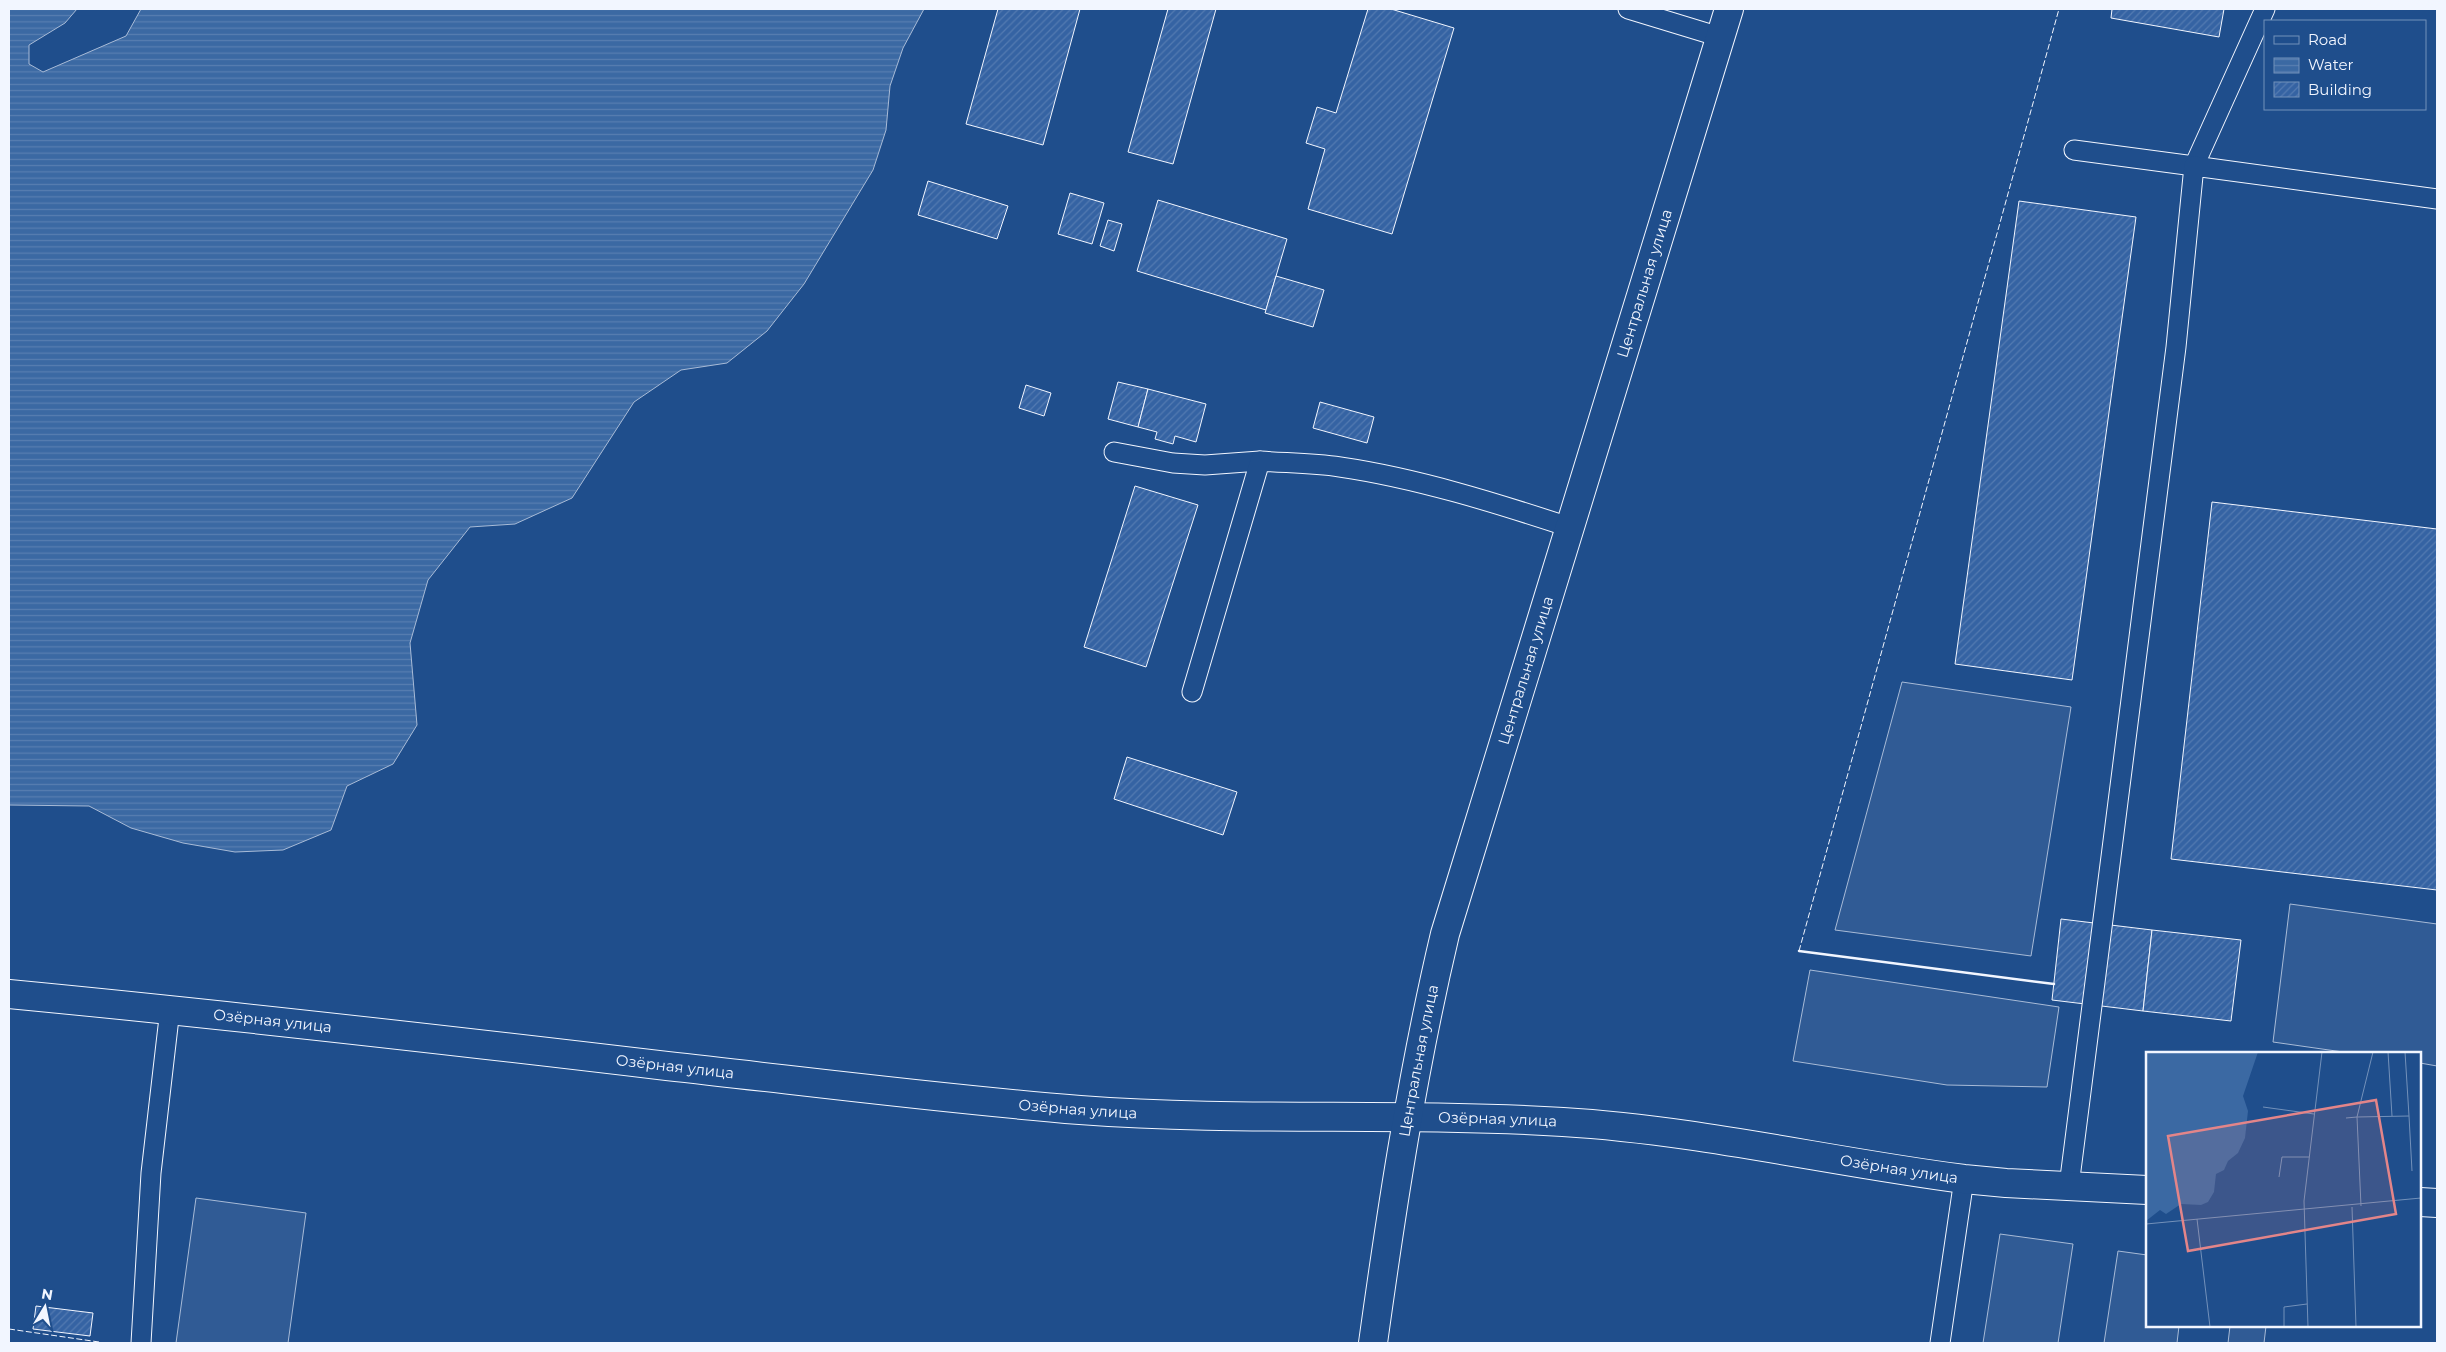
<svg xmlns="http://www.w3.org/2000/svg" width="2446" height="1352" font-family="Montserrat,sans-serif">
	<defs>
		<pattern id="water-rules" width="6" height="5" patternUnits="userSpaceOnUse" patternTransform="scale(1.25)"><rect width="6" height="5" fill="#3b69a3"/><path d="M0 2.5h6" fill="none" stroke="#587fb1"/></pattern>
		<pattern id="building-hatch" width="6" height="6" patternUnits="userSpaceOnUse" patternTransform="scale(1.25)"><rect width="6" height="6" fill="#3563a3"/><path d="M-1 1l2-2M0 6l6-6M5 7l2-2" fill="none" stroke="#537ab1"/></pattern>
	</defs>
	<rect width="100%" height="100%" fill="#1f4e8c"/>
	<g fill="#305b95" stroke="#a8bbd7">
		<polygon points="1902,682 2071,707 2031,956 1835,930"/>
		<polygon points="2290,904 2437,924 2437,1066 2420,1063 2420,1053 2350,1053 2273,1042"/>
		<polygon points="1810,970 2059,1007 2047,1087 1947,1085 1793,1061"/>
		<polygon points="196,1198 306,1213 288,1343 176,1343"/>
		<polygon points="2000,1234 2073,1244 2058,1343 1983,1343"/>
		<polygon points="2118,1251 2147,1255 2147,1326 2179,1326 2177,1343 2104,1343"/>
		<polygon points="2230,1326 2266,1326 2264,1343 2228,1343"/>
	</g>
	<polygon fill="url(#water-rules)" stroke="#a8bbd7" points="9,9 77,9 65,23 29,45 29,64 43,72 126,36 141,9 924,9 903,48 890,86 886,130 873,170 804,284 767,331 727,363 681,370 634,402 572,498 515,524 470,527 428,580 410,643 417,725 393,764 347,786 331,830 283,850 235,852 183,843 131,828 89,806 9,805"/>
	<g fill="url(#building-hatch)" stroke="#f2f6ff">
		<polygon points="998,9 1080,9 1043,145 966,124"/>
		<polygon points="1168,9 1216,9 1173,164 1128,152"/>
		<polygon points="1368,9 1391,9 1454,28 1392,234 1308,209 1325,149 1306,143 1317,107 1336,113"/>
		<polygon points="2112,9 2224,9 2219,37 2111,18"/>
		<polygon points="928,181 1008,206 997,239 918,215"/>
		<polygon points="1070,193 1104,203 1092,244 1058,234"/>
		<polygon points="1158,200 1287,239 1266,310 1137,271"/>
		<polygon points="2019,201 2136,217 2072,680 1955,664"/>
		<polygon points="1108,220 1122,224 1114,251 1100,246"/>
		<polygon points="1276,276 1324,290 1313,327 1265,313"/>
		<polygon points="1118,382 1148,389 1138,427 1108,419"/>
		<polygon points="1026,385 1051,393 1044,416 1019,408"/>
		<polygon points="1148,389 1206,404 1196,442 1175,436 1173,444 1155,439 1157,432 1138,427"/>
		<polygon points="1320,402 1374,417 1367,443 1313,428"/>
		<polygon points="1135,486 1198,505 1146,667 1084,647"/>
		<polygon points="2212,502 2437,529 2437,890 2171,859"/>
		<polygon points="1127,757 1237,792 1223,835 1114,799"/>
		<polygon points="2061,919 2152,930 2143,1011 2052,1000"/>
		<polygon points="2152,930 2241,940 2231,1021 2143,1011"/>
		<polygon points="36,1306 93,1313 90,1336 33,1329"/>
	</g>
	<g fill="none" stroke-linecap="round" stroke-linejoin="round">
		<defs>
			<g id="lane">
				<polyline points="1628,9 1720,37"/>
				<polyline points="2074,150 2194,166 2265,9"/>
				<polyline points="1114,452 1173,463 1205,465 1260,461"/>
				<path d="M1192 692 1260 461C1286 463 1313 463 1340 467 1416 478 1496 503 1569 527"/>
				<polyline points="2069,1186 2176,347 2194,166 2437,199"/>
				<polyline points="141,1343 151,1173 170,1009"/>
				<polyline points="1940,1343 1964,1179"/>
			</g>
			<g id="street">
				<path id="s1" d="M9 994C228 1015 448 1040 667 1066 804 1081 942 1099 1080 1110 1241 1122 1402 1112 1563 1122 1698 1130 1831 1162 1964 1179L2006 1183 2147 1190"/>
				<polyline points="2420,1202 2437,1203"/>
			</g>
			<g id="secondary">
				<path id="s2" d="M1373 1343C1392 1206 1413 1069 1445 934L1729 9"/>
			</g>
		</defs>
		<use href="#lane" stroke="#f2f6ff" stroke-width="21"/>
		<use href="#street" stroke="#f2f6ff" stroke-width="30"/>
		<use href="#secondary" stroke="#f2f6ff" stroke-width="30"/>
		<use href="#lane" stroke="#1f4e8c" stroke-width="19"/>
		<use href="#street" stroke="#1f4e8c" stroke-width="28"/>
		<use href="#secondary" stroke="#1f4e8c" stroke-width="28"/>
		<g stroke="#f2f6ff" stroke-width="1" stroke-dasharray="6 2.5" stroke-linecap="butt">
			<polyline points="1799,951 2059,9"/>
			<polyline points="9,1329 99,1342"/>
		</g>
		<polyline stroke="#f2f6ff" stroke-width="2.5" points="1799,951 2054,984"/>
	</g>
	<g text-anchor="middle" stroke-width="4" stroke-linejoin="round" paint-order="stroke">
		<g font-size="15" fill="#f2f6ff" stroke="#1f4e8c">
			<text dy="5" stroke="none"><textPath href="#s2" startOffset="1096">Центральная улица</textPath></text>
			<text dy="5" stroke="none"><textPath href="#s2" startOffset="691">Центральная улица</textPath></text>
			<text dy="5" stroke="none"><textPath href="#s1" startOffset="265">Озёрная улица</textPath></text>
			<text dy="5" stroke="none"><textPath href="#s2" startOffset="286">Центральная улица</textPath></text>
			<text dy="5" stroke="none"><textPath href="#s1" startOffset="670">Озёрная улица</textPath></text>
			<text dy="5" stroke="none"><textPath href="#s1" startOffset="1075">Озёрная улица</textPath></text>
			<text dy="5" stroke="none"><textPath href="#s1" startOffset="1495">Озёрная улица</textPath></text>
			<text dy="5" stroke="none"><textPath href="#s1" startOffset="1900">Озёрная улица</textPath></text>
		</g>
	</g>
	<g transform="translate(2146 1052)">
		<rect width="275" height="275" fill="#1f4e8c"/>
		<path d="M0 0H112L97 44 102 59 99 86 92 101 82 109 78 118 70 122 68 140 62 150 55 153 35 152 20 162 14 158 0 169Z" fill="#3b69a3"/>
		<path fill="none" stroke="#7391ba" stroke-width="1" d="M242 0 246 64M259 0 263 64M117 55 168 62M200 66 211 65 227 0M133 125 136 105H163M215 154 211 65 263 64 266 119M206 155 210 275M51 167 64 275M0 172 275 146M138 274V255L161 252M162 275 158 149 176 0"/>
		<path fill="#e38589" fill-opacity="0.15" stroke="#e38589" stroke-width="2.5" d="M230 48 250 162 42 199 22 84Z"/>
		<rect width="275" height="275" fill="none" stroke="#f2f6ff" stroke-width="2.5"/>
	</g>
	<rect width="2446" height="1352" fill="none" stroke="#f2f6ff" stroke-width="20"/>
	<rect x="2264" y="20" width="162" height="90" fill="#1f4e8c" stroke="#7391ba"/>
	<rect x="2274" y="36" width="25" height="8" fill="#1f4e8c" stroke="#7391ba"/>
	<text x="2308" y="45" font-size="15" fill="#f2f6ff">Road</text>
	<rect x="2274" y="58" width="25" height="15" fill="url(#water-rules)" stroke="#7391ba"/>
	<text x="2308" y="70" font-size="15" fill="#f2f6ff">Water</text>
	<rect x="2274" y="82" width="25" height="15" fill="url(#building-hatch)" stroke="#7391ba"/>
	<text x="2308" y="95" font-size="15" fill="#f2f6ff">Building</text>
	<g transform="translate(45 1307) rotate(10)" stroke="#1f4e8c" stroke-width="4" paint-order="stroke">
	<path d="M0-4L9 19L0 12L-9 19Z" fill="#f2f6ff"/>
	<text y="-8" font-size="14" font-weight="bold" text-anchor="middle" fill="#f2f6ff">N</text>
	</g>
</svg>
